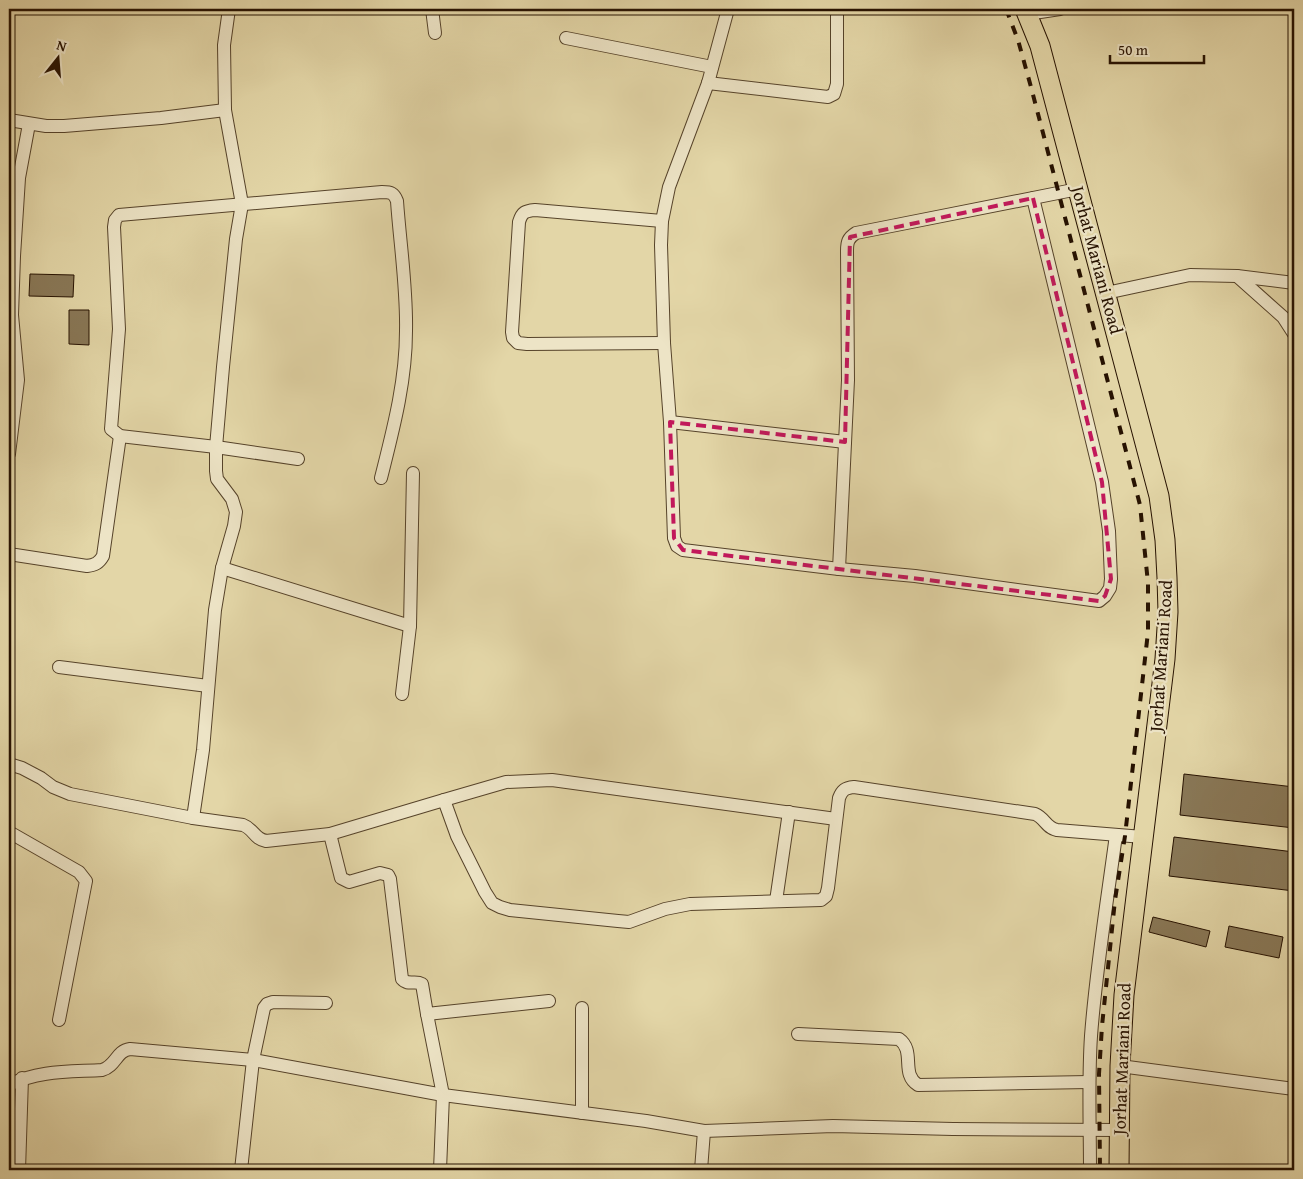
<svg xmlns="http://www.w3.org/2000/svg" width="1303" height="1179" font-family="'Gentium Book Plus',serif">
	<rect width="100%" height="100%" fill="#e3d6a7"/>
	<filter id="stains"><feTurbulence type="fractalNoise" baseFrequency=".004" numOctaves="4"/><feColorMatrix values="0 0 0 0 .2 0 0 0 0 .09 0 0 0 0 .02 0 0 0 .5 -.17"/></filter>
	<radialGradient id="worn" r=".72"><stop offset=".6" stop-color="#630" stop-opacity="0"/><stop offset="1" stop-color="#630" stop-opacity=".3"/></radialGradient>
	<g fill="#897857" stroke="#271201">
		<polygon points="30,274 74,275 73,297 29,296"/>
		<polygon points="69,310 89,310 89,345 69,344"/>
		<polygon points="1184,774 1294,787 1294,828 1180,815"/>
		<polygon points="1174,837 1294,852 1294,891 1169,876"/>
		<polygon points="1153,917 1210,931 1206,947 1149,932"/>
		<polygon points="1229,926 1283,937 1279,958 1225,947"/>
	</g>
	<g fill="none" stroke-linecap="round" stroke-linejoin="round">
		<defs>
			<g id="minor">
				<polyline points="432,9 435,33"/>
				<polyline points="728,9 708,83 669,187 662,221 661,245 664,343 670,422 674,538 677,546 683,550 839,569 915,576 1099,601 1105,596 1110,588 1111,579 1109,531 1102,482 1033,198"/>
				<polyline points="1027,14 1060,9"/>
				<polyline points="566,38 712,67"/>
				<polyline points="708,83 828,97 834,94 837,84 837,9"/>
				<polyline points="9,120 46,126 64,126 161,118 225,110"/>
				<path d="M662 221 535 210C525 211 522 212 519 222L512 332 513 338 518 343 527 344 664 343"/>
				<polyline points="1237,276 1283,317 1294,334"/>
				<polyline points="1106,293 1190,275 1237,276 1294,283"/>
				<polyline points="670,422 845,442"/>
				<polyline points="9,454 18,380 12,315 14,256 19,178 29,124"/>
				<path d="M298 459 216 447 120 436 111 429 119 329 114 227 115 220 119 215 382 192C391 192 394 193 397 201 400 244 407 288 406 331 406 382 393 430 381 478"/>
				<path d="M9 554 87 566C95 565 99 563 103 556L120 436"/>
				<polyline points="222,568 410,626"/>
				<path d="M839 569 848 380 847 251C847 242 848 238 856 233L1078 189"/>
				<polyline points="59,667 208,686"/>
				<polyline points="402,694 410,626 413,473"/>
				<path d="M9 764 22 768 41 778 53 787 70 794 193 818 243 825C254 829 254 839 266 841L330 834 444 800 457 836 485 892 492 903 500 907 510 910 618 921 629 922 665 909 690 904 821 900 826 896 828 888 839 798C842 790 845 788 854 787L1035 814C1045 818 1046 828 1057 830L1143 837"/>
				<polyline points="444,800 506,782 552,780 836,819"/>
				<polyline points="193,818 203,750 215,610 222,568 234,526 236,512 232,499 217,479 216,471 216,447 223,367 236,239 242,204 225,110 224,45 229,9"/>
				<polyline points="9,832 79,872 86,881 59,1020"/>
				<path d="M330 834 341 878 349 882 380 873 388 875 390 879 402 979C408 986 415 980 422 984L427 1014 549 1001"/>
				<polyline points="776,901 789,812"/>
				<polyline points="582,1008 582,1113"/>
				<polyline points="427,1014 443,1095 440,1170"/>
				<path d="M798 1034 899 1039C916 1051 900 1074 918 1085L1089 1082"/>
				<polyline points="1120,1066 1294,1089"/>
				<path d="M9 1085C39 1070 70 1072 102 1070 116 1066 116 1051 130 1049L253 1060 443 1095 646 1121 704 1131 833 1126 953 1129 1119 1130"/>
				<polyline points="19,1170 22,1078"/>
				<polyline points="241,1170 253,1060 264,1008 267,1004 273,1002 326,1003"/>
				<polyline points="701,1170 704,1131"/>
				<path d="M1090 1170C1090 1126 1088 1081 1091 1036 1096 969 1107 902 1116 835"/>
			</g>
			<polyline id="highway" points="1025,9 1040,46 1159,496 1165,540 1167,578 1168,612 1165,659 1124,995 1120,1066 1119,1170"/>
		</defs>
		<use href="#minor" stroke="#56432a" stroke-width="14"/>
		<use href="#highway" stroke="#271201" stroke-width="21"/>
		<use href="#minor" stroke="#ede4c6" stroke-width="12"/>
		<use href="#highway" stroke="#e3d6a7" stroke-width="19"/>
		<polyline stroke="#271201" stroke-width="4" stroke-dasharray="9 9" stroke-linecap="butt" points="1006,9 1018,40 1031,87 1140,505 1148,583 1148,632 1125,836 1115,900 1102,1026 1099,1074 1100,1170"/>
	</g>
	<path fill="none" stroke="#c2185b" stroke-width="4" stroke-dasharray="10 6" stroke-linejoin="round" d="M1033 198 1102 482 1111 579 1105 596 1099 601 683 550 674 538 670 422 845 442 850 237Z"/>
	<g text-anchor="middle" stroke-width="4.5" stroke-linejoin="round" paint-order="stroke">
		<g font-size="18" fill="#271201" stroke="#ede4c6">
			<text transform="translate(1097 260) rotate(75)" y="6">Jorhat Mariani Road</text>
			<text transform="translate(1161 656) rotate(-86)" y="6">Jorhat Mariani Road</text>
			<text transform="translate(1122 1059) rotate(-88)" y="6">Jorhat Mariani Road</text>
		</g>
	</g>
	<rect width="1303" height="1179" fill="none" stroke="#e3d6a7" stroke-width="30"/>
	<rect x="10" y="10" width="1283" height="1159" fill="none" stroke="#271201" stroke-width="2.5"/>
	<rect x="15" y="15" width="1273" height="1149" fill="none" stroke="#271201"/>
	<g transform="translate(58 58) rotate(17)" stroke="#ede4c6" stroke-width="4" paint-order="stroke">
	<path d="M0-4L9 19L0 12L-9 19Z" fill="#271201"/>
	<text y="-8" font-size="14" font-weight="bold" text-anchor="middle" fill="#271201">N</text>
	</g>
	<path d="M1110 55v8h94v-8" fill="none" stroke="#271201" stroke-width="2.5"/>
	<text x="1118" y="55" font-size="15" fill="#271201" stroke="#ede4c6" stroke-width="4" paint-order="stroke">50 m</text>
	<rect width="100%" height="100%" filter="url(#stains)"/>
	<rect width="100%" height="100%" fill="url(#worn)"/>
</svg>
